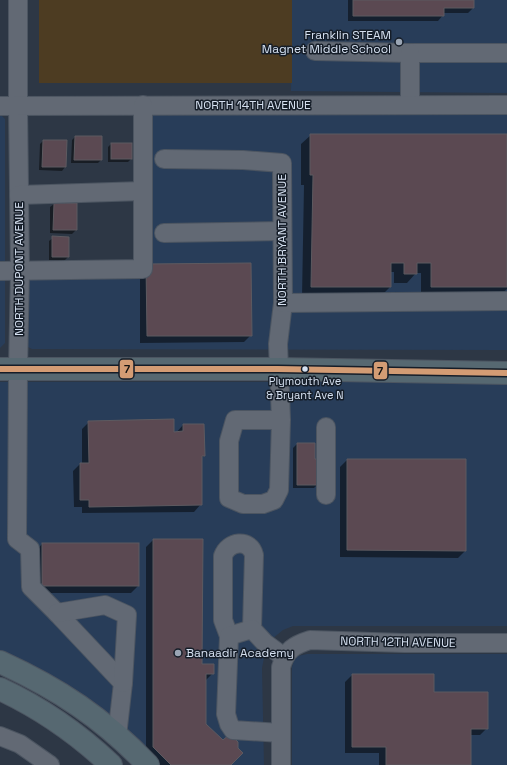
<svg xmlns="http://www.w3.org/2000/svg" width="507" height="765" font-family="'Space Grotesk',sans-serif">
	<rect width="100%" height="100%" fill="#2d3745"/>
	<g fill="#283d59">
		<polygon points="292,0 507,0 507,93 291,91"/>
		<polygon points="139,112 507,113 507,350 32,349 26,346 23,265 138,264"/>
		<polygon points="0,114 5,119 5,343 0,348"/>
		<polygon points="0,382 507,382 507,626 293,626 283,630 272,639 265,653 262,668 264,765 157,765 0,652"/>
		<polygon points="307,654 507,654 507,765 292,765 292,667 294,660 298,656"/>
	</g>
	<rect fill="#4d3c22" x="39" y="0" width="253" height="83"/>
	<g fill="#0007">
		<polygon points="348,0 473,0 473,8 468,13 443,13 443,15 438,21 348,21"/>
		<polygon points="311,135 507,135 507,289 499,296 421,296 421,273 416,273 407,283 394,283 394,272 390,272 390,287 380,297 302,297 304,185 301,185 301,144"/>
		<polygon points="75,137 101,160 98,163 71,163 72,140"/>
		<polygon points="43,141 66,141 65,167 62,171 39,170 40,144"/>
		<polygon points="111,144 131,159 128,162 108,162 108,147"/>
		<polygon points="54,204 76,204 76,230 72,234 50,233 50,207"/>
		<polygon points="53,238 68,238 68,257 64,261 49,260 49,241"/>
		<polygon points="140,272 251,335 244,342 140,343"/>
		<polygon points="89,422 173,433 176,433 183,425 204,456 201,458 201,504 194,512 82,513 82,507 74,507 73,471 80,464 82,464 82,429"/>
		<polygon points="297,444 314,444 317,485 314,488 293,488 293,448"/>
		<polygon points="347,460 465,551 458,558 340,557 340,467"/>
		<polygon points="153,540 202,665 213,673 205,681 205,724 230,765 158,765 146,754 146,547"/>
		<polygon points="42,544 138,586 131,593 35,593 35,552"/>
		<polygon points="352,675 487,728 480,735 470,735 470,765 379,765 379,753 345,753 345,682"/>
	</g>
	<g fill="#5b4952" stroke="#5d5a60">
		<polygon points="353,0 474,0 474,8 444,8 444,16 353,16"/>
		<polygon points="310,134 507,134 507,287 431,287 431,263 417,263 417,274 404,274 404,263 391,263 391,287 311,287 313,175 310,175"/>
		<polygon points="75,136 102,136 102,160 74,160"/>
		<polygon points="43,140 67,140 66,167 42,167"/>
		<rect x="111" y="143" width="21" height="16"/>
		<polygon points="54,203 77,203 77,230 53,230"/>
		<polygon points="52,236 69,237 69,257 52,257"/>
		<polygon points="251,263 252,336 147,336 146,264"/>
		<polygon points="174,419 174,432 183,431 183,424 204,424 205,456 202,456 202,505 89,507 89,500 80,500 80,463 89,463 88,421"/>
		<polygon points="297,443 315,443 315,459 318,459 318,485 297,485"/>
		<polygon points="347,459 466,459 466,551 347,550"/>
		<polygon points="153,539 203,539 202,664 214,664 214,674 206,674 206,724 223,740 230,734 238,742 238,748 243,753 231,765 171,765 153,747"/>
		<rect x="42" y="543" width="97" height="43"/>
		<polygon points="352,674 434,674 434,692 488,692 488,729 471,729 471,765 386,765 386,747 352,747"/>
	</g>
	<g fill="none" stroke-linecap="round" stroke-linejoin="round">
		<defs>
			<g id="minor">
				<polyline points="18,0 18,106 20,271 18,369 17,539 30,549 31,587 57,613 123,683 117,736"/>
				<polyline points="315,51 410,53 507,53"/>
				<polyline points="410,53 410,105"/>
				<polyline points="0,106 507,105"/>
				<polyline points="164,159 243,160 282,163 283,303 278,344 281,420 279,490 274,500 263,504 243,504 229,498 229,441 235,420 281,420"/>
				<polyline points="19,195 143,191"/>
				<polyline points="164,233 282,231"/>
				<polyline points="0,271 143,269 143,105"/>
				<polyline points="283,303 507,301"/>
				<polyline points="326,427 326,495"/>
				<polyline points="57,613 105,605 127,615 123,683"/>
				<path d="M229 636 223 620V556C228 541 250 538 254 555L252 629"/>
				<polyline points="281,733 233,730 229,724 226,714 229,636 252,629 265,643 284,657"/>
				<polyline points="0,736 20,744 50,765"/>
				<path d="M281 765V667C286 650 294 645 310 640L404 643H507"/>
			</g>
			<g id="major">
				<polyline points="0,369 278,369 507,373"/>
				<path d="M0 662C59 689 103 718 148 765"/>
				<path d="M0 689C41 708 78 734 111 765"/>
			</g>
		</defs>
		<use href="#minor" stroke="#4c5561" stroke-width="20"/>
		<use href="#major" stroke="#4c5561" stroke-width="24"/>
		<use href="#minor" stroke="#626974" stroke-width="18"/>
		<use href="#major" stroke="#566871" stroke-width="22"/>
		<defs>
			<polyline id="bus-1" points="0,369 278,369 507,373"/>
		</defs>
		<use href="#bus-1" stroke="#151d28" stroke-width="9"/>
		<use href="#bus-1" stroke="#d39c74" stroke-width="6"/>
	</g>
	<g fill="#9aa5b4" stroke="#151d28" stroke-width="1.5">
		<circle cx="399" cy="42" r="4"/>
		<circle cx="178" cy="653" r="4"/>
	</g>
	<circle fill="#d5e0f0" stroke="#151d28" stroke-width="1.5" cx="305" cy="369" r="3.5"/>
	<g text-anchor="middle" stroke-width="3" stroke-linejoin="round" paint-order="stroke">
		<g font-size="11" fill="#d5e0f0" stroke="#151d28">
			<text x="305" y="385">Plymouth Ave<tspan x="305" dy="14">&amp; Bryant Ave N</tspan></text>
		</g>
		<g font-size="12" fill="#d5e0f0" stroke="#151d28" text-anchor="end">
			<text x="391" y="39">Franklin STEAM<tspan x="391" dy="14">Magnet Middle School</tspan></text>
			<text x="186" y="657" text-anchor="start">Banaadir Academy</text>
		</g>
		<g font-size="12" fill="#d5e0f0" stroke="#151d28">
			<text x="253" y="109">NORTH 14TH AVENUE</text>
			<text transform="translate(282 240) rotate(-90)" y="4">NORTH BRYANT AVENUE</text>
			<text transform="translate(19 269) rotate(-90)" y="4">NORTH DUPONT AVENUE</text>
			<text transform="translate(398 642) rotate(1)" y="4">NORTH 12TH AVENUE</text>
		</g>
	</g>
	<g stroke="#151d28" stroke-width="1.5">
		<rect x="119" y="359" width="15" height="20" rx="4" fill="#d39c74"/>
		<rect x="373" y="361" width="15" height="19" rx="4" fill="#d39c74"/>
	</g>
	<g font-size="11" text-anchor="middle" font-weight="bold" fill="#111">
		<text x="127" y="373">7</text>
		<text x="380" y="375">7</text>
	</g>
</svg>
